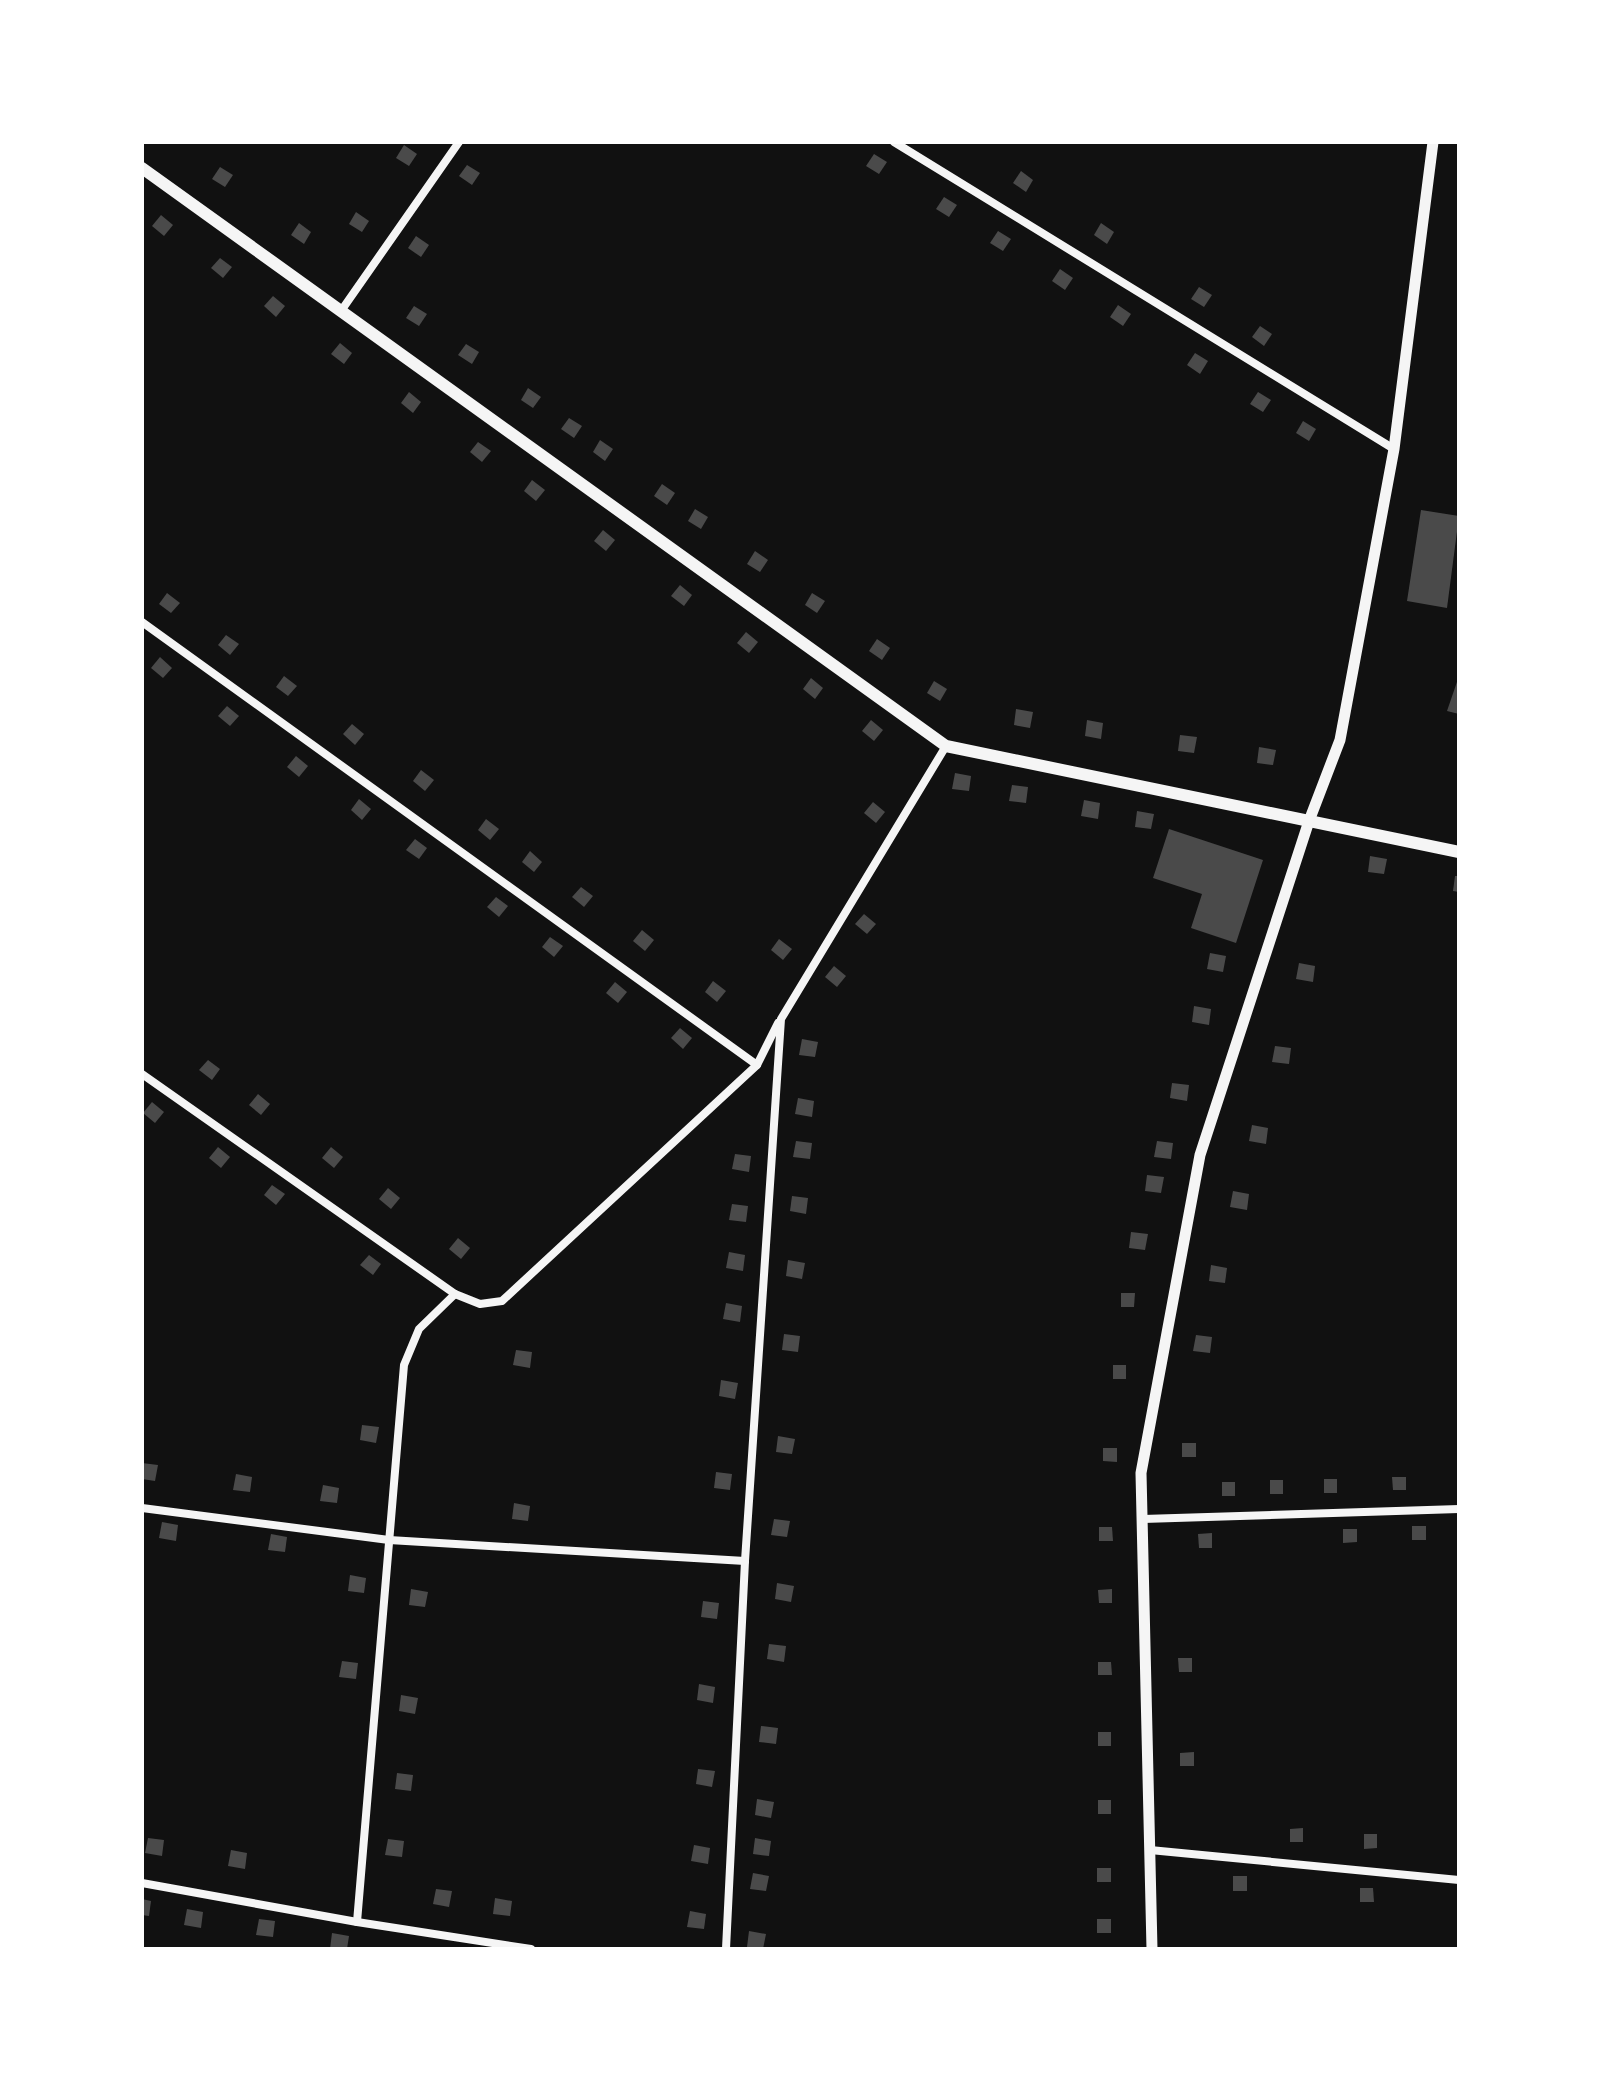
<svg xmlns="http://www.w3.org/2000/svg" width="1601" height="2091" font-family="Spectral,serif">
	<rect width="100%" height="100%" fill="#111"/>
	<g fill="#4a4a4a">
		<polygon points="404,145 417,154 409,166 396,158"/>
		<polygon points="874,154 887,162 879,174 866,166"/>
		<polygon points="467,165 480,173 472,185 459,176"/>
		<polygon points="220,167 233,175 225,187 212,179"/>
		<polygon points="1021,171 1033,180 1026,192 1013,183"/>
		<polygon points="944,197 957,205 949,217 936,209"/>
		<polygon points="356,212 369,221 362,232 349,224"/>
		<polygon points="161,215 173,225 164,236 152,226"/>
		<polygon points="299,223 311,232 304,244 291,235"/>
		<polygon points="1101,223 1114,232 1107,244 1094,235"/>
		<polygon points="998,231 1011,239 1003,251 990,243"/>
		<polygon points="416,236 429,245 421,257 408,248"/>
		<polygon points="220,258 232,267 223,278 211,268"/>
		<polygon points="1060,269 1073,278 1065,290 1052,281"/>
		<polygon points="1199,287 1212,295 1204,307 1191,299"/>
		<polygon points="273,296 285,306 276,317 264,306"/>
		<polygon points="1118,305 1131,314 1123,326 1110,317"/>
		<polygon points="414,306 427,314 419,326 406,318"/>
		<polygon points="1260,326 1272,334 1264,346 1252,337"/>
		<polygon points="340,343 352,353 344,364 331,354"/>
		<polygon points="466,344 479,352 472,364 458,355"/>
		<polygon points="1195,353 1208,361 1200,374 1187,365"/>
		<polygon points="528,388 541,397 533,408 521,400"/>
		<polygon points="409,392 421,402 413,413 401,403"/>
		<polygon points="1258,392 1271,400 1263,412 1250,404"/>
		<polygon points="569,418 582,426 574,438 561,429"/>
		<polygon points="1303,421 1316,429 1309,441 1296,433"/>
		<polygon points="600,440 613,449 605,461 593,452"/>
		<polygon points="478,442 491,451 482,462 470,452"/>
		<polygon points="532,480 545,490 536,501 524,491"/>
		<polygon points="662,484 675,493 667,505 654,496"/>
		<polygon points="695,509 708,517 701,529 688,521"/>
		<polygon points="1421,510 1459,516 1447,608 1407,601"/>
		<polygon points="603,530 615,540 606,551 594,541"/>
		<polygon points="755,551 768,560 760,572 747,564"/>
		<polygon points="680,585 692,595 684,606 671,596"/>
		<polygon points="167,593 180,603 171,613 159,604"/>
		<polygon points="812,593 825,601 817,613 805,605"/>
		<polygon points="746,632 758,642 749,653 737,643"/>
		<polygon points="226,635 239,644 230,655 218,645"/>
		<polygon points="877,639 890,648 882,660 869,651"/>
		<polygon points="160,657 172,668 163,678 151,668"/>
		<polygon points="284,676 297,686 288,696 276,687"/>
		<polygon points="1459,676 1459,714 1447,711"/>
		<polygon points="811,678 823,688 815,699 803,689"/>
		<polygon points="934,681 947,689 940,701 927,693"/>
		<polygon points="227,706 239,716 230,726 218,716"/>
		<polygon points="1016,709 1033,712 1030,728 1014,725"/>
		<polygon points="871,720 883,730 874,741 862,731"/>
		<polygon points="1087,720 1103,723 1101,739 1085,736"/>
		<polygon points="352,724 364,734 355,745 343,734"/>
		<polygon points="1180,735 1197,737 1194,753 1178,751"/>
		<polygon points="1259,747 1276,750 1273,765 1257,763"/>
		<polygon points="296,756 308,766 299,777 287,767"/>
		<polygon points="421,770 434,780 425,791 413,781"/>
		<polygon points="955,773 971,776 969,791 952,789"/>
		<polygon points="1012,785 1028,787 1026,803 1009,801"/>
		<polygon points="359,799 371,809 362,820 351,810"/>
		<polygon points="1084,800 1100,803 1098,819 1081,816"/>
		<polygon points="873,802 885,812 876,823 864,813"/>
		<polygon points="1137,811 1154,814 1151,829 1135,827"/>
		<polygon points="486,819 499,829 490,840 478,830"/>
		<polygon points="1169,829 1263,860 1236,943 1191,928 1202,894 1153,878"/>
		<polygon points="415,839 427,848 419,859 406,850"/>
		<polygon points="530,851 542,862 534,872 522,862"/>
		<polygon points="1370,856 1387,859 1384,874 1368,872"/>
		<polygon points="1455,876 1459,876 1459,892 1453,891"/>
		<polygon points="581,887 593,896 584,907 572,897"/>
		<polygon points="496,897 508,906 499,917 487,907"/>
		<polygon points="864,914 876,924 867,934 855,924"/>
		<polygon points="642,930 654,940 645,951 633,941"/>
		<polygon points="550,937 563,946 554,957 542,947"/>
		<polygon points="779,939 792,949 783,960 771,950"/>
		<polygon points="1210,953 1226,956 1223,972 1207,969"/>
		<polygon points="1299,963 1315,966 1313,982 1296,979"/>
		<polygon points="834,966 846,976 837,987 825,977"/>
		<polygon points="713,981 726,991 717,1002 705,992"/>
		<polygon points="615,982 627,992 618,1003 606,993"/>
		<polygon points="1194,1006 1211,1009 1209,1025 1192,1022"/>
		<polygon points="680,1028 692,1038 683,1049 671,1038"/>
		<polygon points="802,1039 818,1042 815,1057 799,1055"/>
		<polygon points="1275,1046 1291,1048 1289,1064 1272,1062"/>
		<polygon points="208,1060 220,1069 212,1080 199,1070"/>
		<polygon points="1172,1083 1189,1085 1187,1101 1170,1098"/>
		<polygon points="258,1094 270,1104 261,1115 249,1105"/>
		<polygon points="798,1098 814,1101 812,1117 795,1114"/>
		<polygon points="152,1102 164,1112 155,1123 143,1113"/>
		<polygon points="1252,1125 1268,1128 1266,1144 1249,1141"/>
		<polygon points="796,1141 812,1143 810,1159 793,1157"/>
		<polygon points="1157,1141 1173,1143 1171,1159 1154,1157"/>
		<polygon points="218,1147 230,1157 221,1168 209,1158"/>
		<polygon points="331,1147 343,1157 334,1168 322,1158"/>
		<polygon points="735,1154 751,1156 749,1172 732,1169"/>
		<polygon points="1147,1175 1164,1177 1161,1193 1145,1191"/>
		<polygon points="272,1185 285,1194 276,1205 264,1195"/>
		<polygon points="388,1188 400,1198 391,1209 379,1199"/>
		<polygon points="1233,1191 1249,1194 1247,1210 1230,1207"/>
		<polygon points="792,1196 808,1198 806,1214 790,1211"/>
		<polygon points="732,1204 748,1206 746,1222 729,1220"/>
		<polygon points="1131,1232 1148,1234 1145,1250 1129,1248"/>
		<polygon points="458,1238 470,1248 461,1259 449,1249"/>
		<polygon points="729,1252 745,1255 743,1271 726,1268"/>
		<polygon points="369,1255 381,1264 373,1275 360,1265"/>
		<polygon points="788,1260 805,1263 802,1279 786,1276"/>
		<polygon points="1211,1265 1227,1268 1225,1283 1209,1281"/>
		<polygon points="1121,1293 1135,1293 1134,1307 1121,1307"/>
		<polygon points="726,1303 742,1306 740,1322 723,1319"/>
		<polygon points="784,1334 800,1336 798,1352 782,1350"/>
		<polygon points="1196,1335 1212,1337 1210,1353 1193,1351"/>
		<polygon points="516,1350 532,1352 530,1368 513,1365"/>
		<rect x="1113" y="1365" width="13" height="14"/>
		<polygon points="721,1380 738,1383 735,1399 719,1396"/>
		<polygon points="362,1425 379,1427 376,1443 360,1440"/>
		<polygon points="778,1436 795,1439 792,1454 776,1452"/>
		<rect x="1182" y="1443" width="14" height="14"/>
		<polygon points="1103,1448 1117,1448 1117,1462 1103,1461"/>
		<polygon points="142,1463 158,1465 155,1481 142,1479"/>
		<polygon points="716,1472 732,1474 730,1490 714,1488"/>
		<polygon points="236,1474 252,1477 250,1492 233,1490"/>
		<polygon points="1392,1477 1406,1477 1406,1490 1393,1490"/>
		<rect x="1324" y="1479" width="13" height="14"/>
		<rect x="1270" y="1480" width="13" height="14"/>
		<rect x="1222" y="1482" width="13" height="14"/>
		<polygon points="323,1485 339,1488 337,1503 320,1501"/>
		<polygon points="514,1503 530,1506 528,1521 512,1519"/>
		<polygon points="774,1519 790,1521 787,1537 771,1535"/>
		<polygon points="162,1522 178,1525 176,1541 159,1538"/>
		<rect x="1412" y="1526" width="14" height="14"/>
		<polygon points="1099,1527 1112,1527 1113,1541 1099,1541"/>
		<polygon points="1343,1529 1357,1529 1357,1542 1343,1543"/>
		<polygon points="1212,1533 1212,1548 1199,1548 1198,1534"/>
		<polygon points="271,1534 287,1537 285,1552 268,1550"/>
		<polygon points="350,1575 366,1578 364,1593 348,1591"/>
		<polygon points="777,1583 794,1586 791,1602 775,1599"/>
		<polygon points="411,1589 428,1592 425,1607 409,1605"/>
		<polygon points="1112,1589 1112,1603 1099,1603 1098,1590"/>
		<polygon points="703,1601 719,1603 717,1619 701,1617"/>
		<polygon points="769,1644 786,1646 784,1662 767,1659"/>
		<polygon points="1178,1658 1192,1658 1192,1672 1179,1672"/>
		<polygon points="342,1661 358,1663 356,1679 339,1677"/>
		<polygon points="1098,1662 1111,1662 1112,1675 1098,1675"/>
		<polygon points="699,1684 715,1687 713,1703 697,1700"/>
		<polygon points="401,1695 418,1698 415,1714 399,1711"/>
		<polygon points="761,1726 778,1728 776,1744 759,1742"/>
		<rect x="1098" y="1732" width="13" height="14"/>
		<polygon points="1194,1752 1194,1766 1180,1766 1180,1753"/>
		<polygon points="698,1769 715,1771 712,1787 696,1784"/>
		<polygon points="397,1773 413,1775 411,1791 395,1789"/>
		<polygon points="757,1799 774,1802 771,1818 755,1815"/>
		<rect x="1098" y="1800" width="13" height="14"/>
		<polygon points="1303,1828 1303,1842 1290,1842 1290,1829"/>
		<polygon points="1364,1834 1377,1834 1377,1848 1364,1849"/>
		<polygon points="148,1838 164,1840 162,1856 145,1853"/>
		<polygon points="755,1838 771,1841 769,1856 753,1854"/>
		<polygon points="388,1839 404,1841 402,1857 385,1855"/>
		<polygon points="694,1845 710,1848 708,1864 691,1861"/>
		<polygon points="231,1850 247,1853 245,1869 228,1866"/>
		<rect x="1097" y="1868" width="14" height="14"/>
		<polygon points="753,1873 769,1876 766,1891 750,1889"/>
		<rect x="1233" y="1876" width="14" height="15"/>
		<polygon points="1360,1888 1373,1888 1374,1902 1360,1902"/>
		<polygon points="436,1889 452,1891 449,1907 433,1904"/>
		<polygon points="495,1898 512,1901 510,1916 493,1914"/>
		<polygon points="142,1899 151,1901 149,1916 142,1915"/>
		<polygon points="187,1909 203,1912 201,1928 184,1925"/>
		<polygon points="690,1911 706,1914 704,1929 687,1927"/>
		<polygon points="259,1919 275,1921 273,1937 256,1935"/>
		<rect x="1097" y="1919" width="14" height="14"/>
		<polygon points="749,1931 766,1934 763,1949 747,1947"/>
		<polygon points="332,1933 349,1936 347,1949 330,1949"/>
	</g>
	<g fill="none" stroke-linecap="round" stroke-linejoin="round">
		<g stroke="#f5f5f5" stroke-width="8">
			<polyline points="894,142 1394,449"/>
			<polyline points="341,311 459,142"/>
			<polyline points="142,622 757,1065 778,1023"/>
			<polyline points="142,1074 455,1294 419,1329 404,1365 357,1922"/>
			<polyline points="455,1294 480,1304 502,1301 757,1065"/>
			<polyline points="142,1508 389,1540 745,1561"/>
			<polyline points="1143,1519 1459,1509"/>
			<polyline points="1150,1850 1459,1880"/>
			<polyline points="142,1883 357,1922 531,1949"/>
			<polyline points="726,1949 745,1561 781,1019 946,746"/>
		</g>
		<polyline stroke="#f5f5f5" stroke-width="11" points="1152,1949 1141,1473 1200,1155 1309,821 1340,740 1394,449 1433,142"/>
		<polyline stroke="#f5f5f5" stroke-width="12" points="142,168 946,746 1459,852"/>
	</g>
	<rect width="1601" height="2091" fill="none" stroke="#ffffff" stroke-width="288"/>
</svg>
